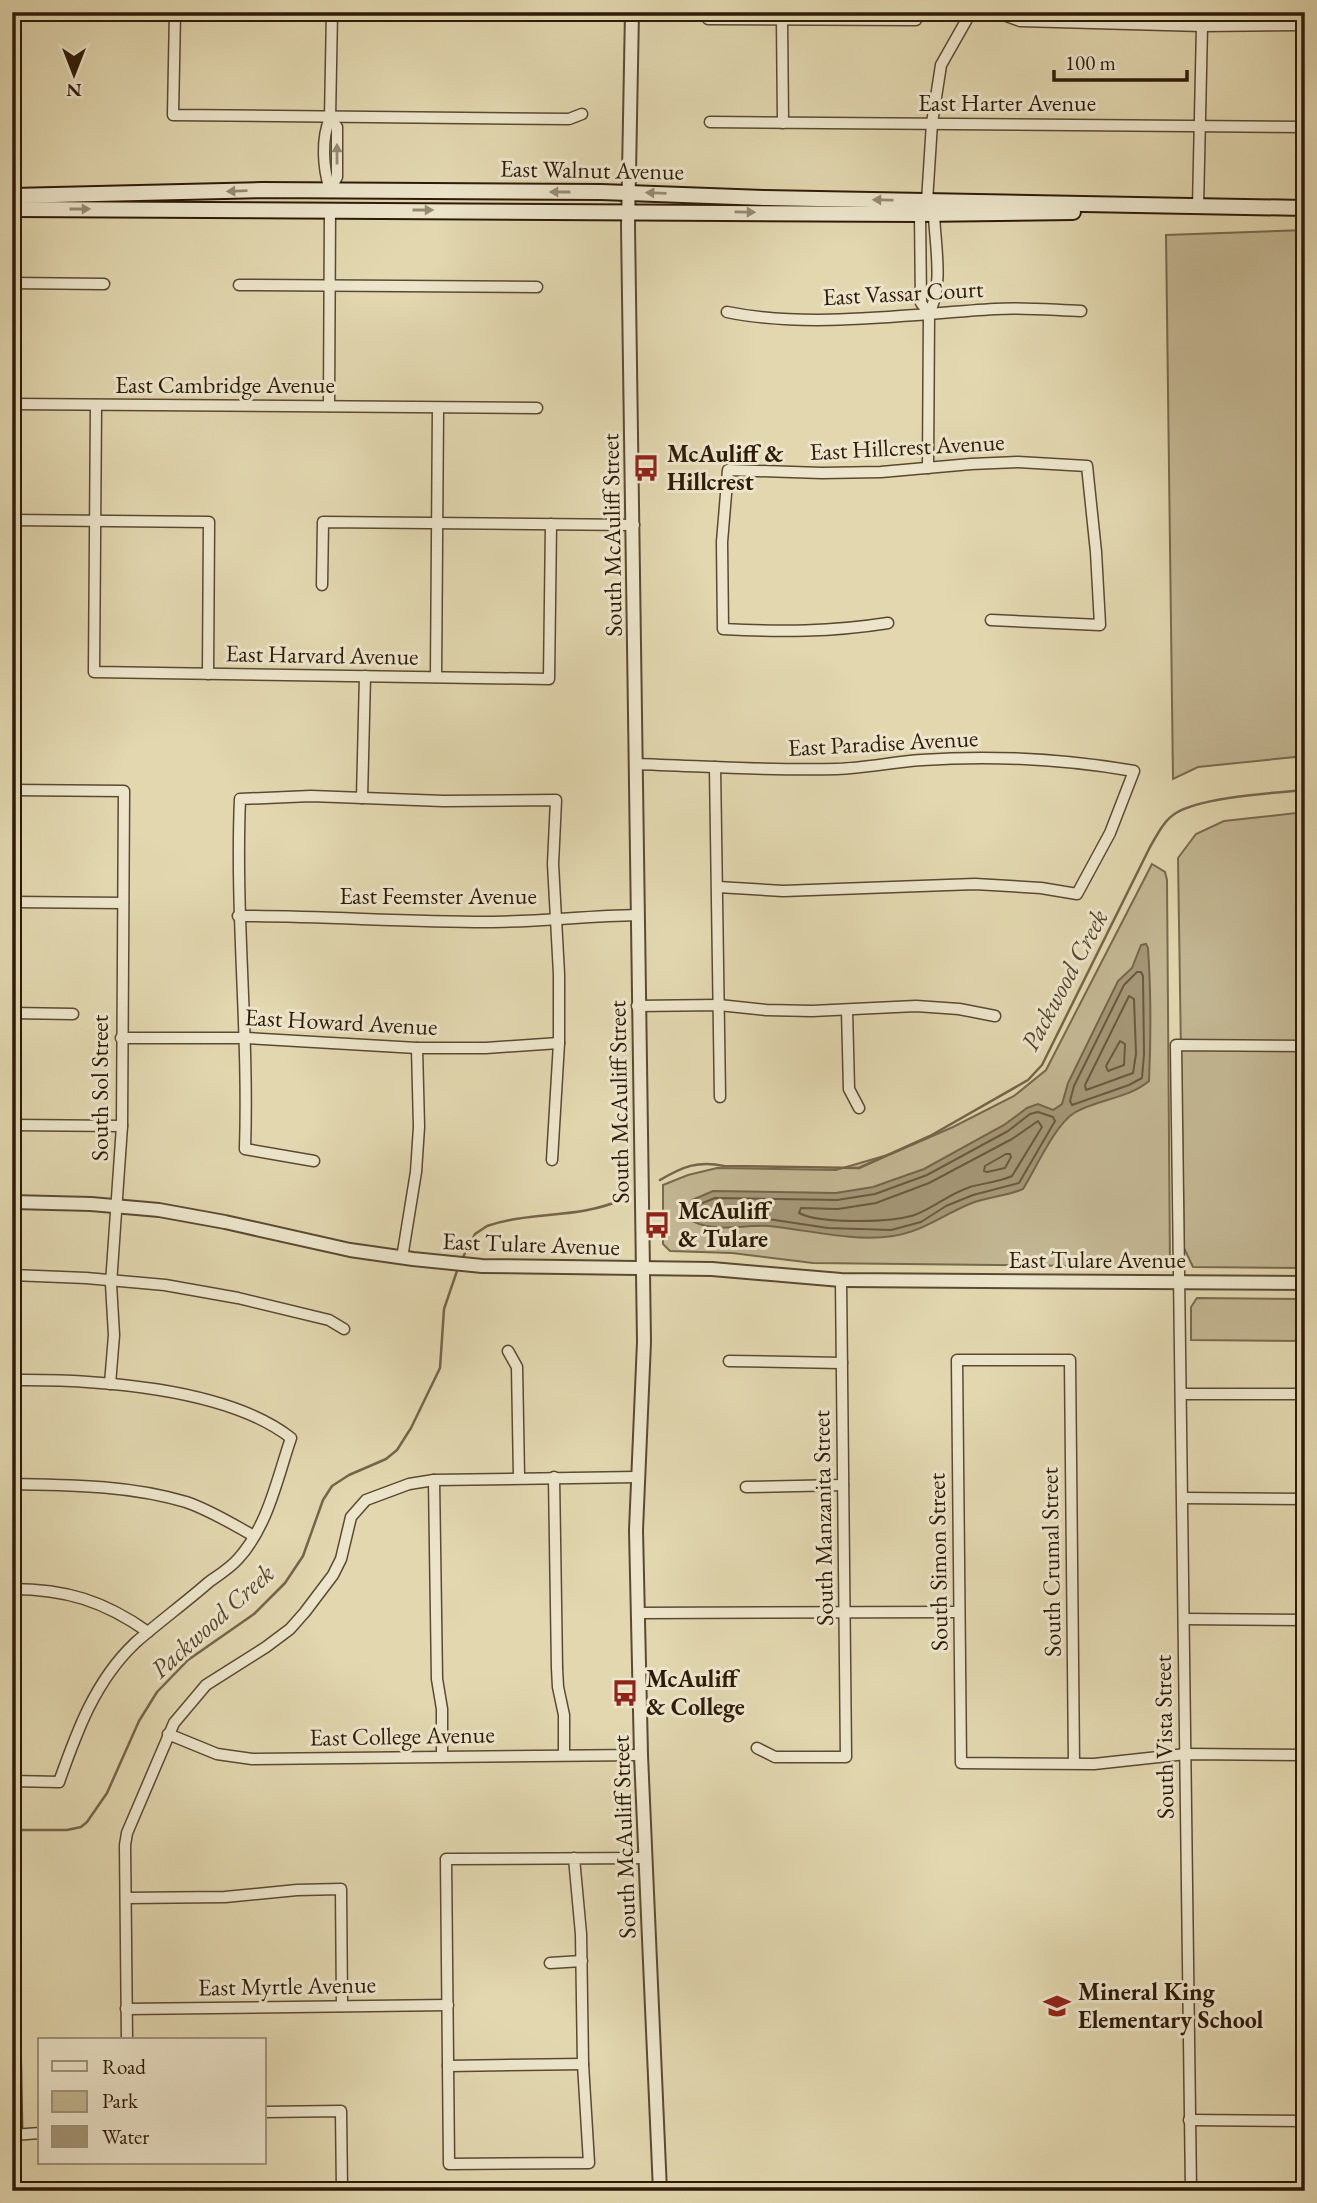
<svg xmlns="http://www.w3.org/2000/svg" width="1317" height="2203" font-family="'EB Garamond',serif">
	<rect width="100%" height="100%" fill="#e2d7af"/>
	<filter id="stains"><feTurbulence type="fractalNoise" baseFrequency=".00286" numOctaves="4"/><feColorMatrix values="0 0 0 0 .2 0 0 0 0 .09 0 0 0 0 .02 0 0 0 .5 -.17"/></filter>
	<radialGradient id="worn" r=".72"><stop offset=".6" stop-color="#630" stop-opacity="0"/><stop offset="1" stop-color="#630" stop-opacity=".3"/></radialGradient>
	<g fill="#c3b793" stroke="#78694e" stroke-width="2">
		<polygon points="1305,230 1305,756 1198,767 1173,779 1166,235"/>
		<polygon points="1305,812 1305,1268 1193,1267 1184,1248 1178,858 1196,834 1224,821"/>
		<polygon points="1152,864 1165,872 1167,880 1170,1267 813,1263 732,1253 670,1251 663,1244 663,1185 688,1175 717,1168 836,1170 891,1154 953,1127 1014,1096 1046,1070"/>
		<polygon points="1197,1298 1305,1299 1305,1341 1191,1340 1191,1307"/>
	</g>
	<path fill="#a59777" stroke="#75654b" stroke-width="2" d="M1146 944 1148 948C1151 992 1151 1037 1149 1081 1128 1099 1097 1099 1074 1113 1055 1125 1036 1168 1023 1189 1007 1196 988 1197 972 1203 944 1214 922 1232 893 1236 854 1242 808 1230 769 1226 741 1224 710 1235 686 1217L692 1200 713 1191 836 1193 873 1187 924 1169 1004 1125 1027 1108 1038 1104 1053 1110 1062 1104 1068 1083 1118 981 1132 968 1141 945Z"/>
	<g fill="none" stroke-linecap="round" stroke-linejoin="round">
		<g stroke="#6a5940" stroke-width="2">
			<polygon points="1137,972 1141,972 1143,976 1144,1054 1142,1078 1129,1085 1072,1105 1070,1101 1074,1086 1124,985"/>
			<polygon points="1129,996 1134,999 1136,1054 1133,1073 1086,1090 1085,1085"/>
			<polygon points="1120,1041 1125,1044 1124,1065 1108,1071 1106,1066"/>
			<polygon points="1038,1112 1053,1117 1055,1121 1019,1183 973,1195 946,1206 921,1222 891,1230 828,1228 768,1219 701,1219 695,1214 698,1205 715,1198 837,1200 875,1194 927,1175 1008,1131 1030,1114"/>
			<path d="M1038 1121 1042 1127 1012 1176C999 1182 984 1183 970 1187 949 1194 935 1207 917 1214 895 1223 819 1224 799 1213L801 1208 838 1209 876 1203 929 1183 1012 1139Z"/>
			<polygon points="1006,1154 1010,1154 1011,1157 1005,1168 987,1172 984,1171 985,1166"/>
		</g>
		<g stroke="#75654b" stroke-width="2.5">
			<path d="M660 1180C682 1167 698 1160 724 1166L859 1168 930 1136 1028 1080 1042 1065 1150 847C1157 835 1164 820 1176 813 1202 797 1273 793 1305 790"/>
			<path d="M462 1259 475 1234 487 1226C531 1211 580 1219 623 1199"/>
			<polyline points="12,1830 67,1830 81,1827 87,1822 107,1793 139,1721 157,1692 188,1660 254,1614 285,1583 303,1556 323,1500 332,1486 349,1475 386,1459 397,1450 411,1428 440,1368 444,1309 458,1268"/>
		</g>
		<defs>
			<g id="minor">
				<polyline points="175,12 173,115 569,119 582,114"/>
				<polyline points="708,12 708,19 916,20"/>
				<polyline points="995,12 1020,21 1202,26 1305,25"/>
				<polyline points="782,20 783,123"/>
				<polyline points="710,122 1305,127"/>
				<path d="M330 190C323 168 321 139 330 118L332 12"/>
				<polyline points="330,190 337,177 337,127 330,118"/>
				<polyline points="1198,207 1202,26"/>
				<polyline points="12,283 104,284"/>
				<polyline points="239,285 537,287"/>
				<path d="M727 312C809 329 911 314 995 309 1023 307 1052 310 1081 311"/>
				<polyline points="929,313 921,303 920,214 927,201 932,123 941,65 971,12"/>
				<polyline points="12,404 537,408"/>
				<polyline points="96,405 94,672 549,679 551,524"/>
				<polyline points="329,406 330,209"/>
				<path d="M928 468 929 313C944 286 935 245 934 214L931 209"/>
				<polyline points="12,520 209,522 208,674"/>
				<polyline points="322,585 323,522 634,525"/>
				<path d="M888 623C831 632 780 632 723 629L722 542 728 470 822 473 881 472 971 464 1018 462 1087 466 1096 552 1100 625 991 620"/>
				<polyline points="436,677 438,408"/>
				<path d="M635 764C702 766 769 771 837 769 865 768 893 762 922 760 993 755 1064 759 1134 771L1110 833 1077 894 1041 888 975 884 783 891 718 887"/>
				<polyline points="715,767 720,1097"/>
				<polyline points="12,790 124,791 122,1126 111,1284 114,1335 110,1384"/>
				<polyline points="362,798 365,676"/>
				<polyline points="12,902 123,903"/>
				<path d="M238 916C321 916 403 922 486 922 536 922 586 916 637 915"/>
				<polyline points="637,1006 719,1005 766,1010 812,1011 916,1006 959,1009 995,1016"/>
				<polyline points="847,1010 849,1089 859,1108"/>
				<polyline points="12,1013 73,1014"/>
				<polyline points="121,1038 246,1038 417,1048 486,1048 559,1043"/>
				<polyline points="1303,1046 1305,1239"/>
				<polyline points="12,1125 122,1126"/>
				<path d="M314 1161 245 1149C249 1032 235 916 240 799L311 796 443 801 556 800 553 864 559 974V1043L552 1160"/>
				<polyline points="402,1258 416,1172 419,1127 417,1048"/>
				<polyline points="12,1275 86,1278 165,1285 238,1298 329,1320 344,1329"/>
				<polyline points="508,1351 517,1367 519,1477"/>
				<polyline points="729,1361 842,1363"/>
				<path d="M12 1380C92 1379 226 1387 291 1438 277 1479 268 1526 238 1559 230 1568 219 1575 209 1582 185 1603 159 1622 135 1643 95 1681 77 1731 59 1782L12 1781"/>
				<polyline points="1181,1394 1305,1394"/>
				<polyline points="554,1477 557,1668 558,1687 564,1715 564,1755"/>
				<polyline points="434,1480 437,1679 442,1709 442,1756"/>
				<path d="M12 1484C70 1485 130 1485 186 1502 210 1510 232 1524 254 1536"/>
				<polyline points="746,1487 843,1485"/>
				<polyline points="1183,1498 1305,1499"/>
				<path d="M12 1589C66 1589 104 1601 148 1632"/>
				<polyline points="638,1613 959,1612"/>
				<polyline points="1184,1619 1305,1620"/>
				<polyline points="168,1734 217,1754 252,1759 641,1755"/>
				<polyline points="757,1748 775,1757 846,1757 841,1280"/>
				<polyline points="1074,1764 1070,1360 957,1360 961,1763 1094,1764 1186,1754 1305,1755"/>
				<polyline points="574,1858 581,1934 583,2064 589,2163 449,2164 446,1859 646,1858"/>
				<polyline points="12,1876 17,2135"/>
				<polyline points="126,1898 225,1897 297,1890 341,1889 342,2006"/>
				<polyline points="550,1963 582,1961"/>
				<polyline points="126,2009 448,2005"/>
				<polyline points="127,2040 125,1845 127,1833 174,1723 206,1685 266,1647 290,1629 305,1612 333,1575 341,1559 351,1517 366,1500 409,1484 434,1480 637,1477"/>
				<polyline points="448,2066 583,2064"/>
				<polyline points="264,2112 341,2111 342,2191"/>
				<polyline points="1189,2120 1305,2121"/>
				<polyline points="13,2135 40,2133"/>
				<polyline points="1191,2191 1176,1045 1305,1046"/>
			</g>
			<g id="tertiary">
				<polyline points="632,12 628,226 644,1342 636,1530 641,1755 660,2191"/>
				<polyline points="12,1202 91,1204 159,1210 225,1222 350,1250 413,1259 482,1266 712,1269 841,1280 1305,1283"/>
			</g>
			<g id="secondary">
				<polyline points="12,196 262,190 601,192 765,198 1305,208"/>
				<polyline points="12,209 920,214 1073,212"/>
			</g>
		</defs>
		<use href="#minor" stroke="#5b4a32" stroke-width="13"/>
		<use href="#tertiary" stroke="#5b4a32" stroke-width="16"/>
		<use href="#secondary" stroke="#2e1b09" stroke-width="18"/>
		<use href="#minor" stroke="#ece5cb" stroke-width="10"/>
		<use href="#tertiary" stroke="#ece5cb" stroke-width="12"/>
		<use href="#secondary" stroke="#ece5cb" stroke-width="14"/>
	</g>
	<defs><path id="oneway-solid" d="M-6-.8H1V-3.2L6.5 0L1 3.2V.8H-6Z" transform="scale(1.75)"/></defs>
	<g fill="#968a74">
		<use href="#oneway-solid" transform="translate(337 154) rotate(-90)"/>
		<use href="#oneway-solid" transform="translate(237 191) rotate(178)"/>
		<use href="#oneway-solid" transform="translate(560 192) rotate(-180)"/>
		<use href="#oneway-solid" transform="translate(656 193) rotate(-178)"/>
		<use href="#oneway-solid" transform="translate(883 200) rotate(-179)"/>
		<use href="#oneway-solid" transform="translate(80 209)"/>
		<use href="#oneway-solid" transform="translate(423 210)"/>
		<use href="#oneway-solid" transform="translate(745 212) rotate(1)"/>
	</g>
	<defs>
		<symbol id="bus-bare" viewBox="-9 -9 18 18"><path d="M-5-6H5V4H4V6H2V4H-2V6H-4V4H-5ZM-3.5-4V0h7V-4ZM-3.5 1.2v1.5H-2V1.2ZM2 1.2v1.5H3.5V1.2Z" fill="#8f2418" stroke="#ece5cb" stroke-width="2.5" paint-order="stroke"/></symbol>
		<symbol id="school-bare" viewBox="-9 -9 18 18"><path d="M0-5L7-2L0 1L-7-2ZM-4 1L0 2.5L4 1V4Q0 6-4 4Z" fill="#8f2418" stroke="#ece5cb" stroke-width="2.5" paint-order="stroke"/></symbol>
	</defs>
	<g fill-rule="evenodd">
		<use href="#bus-bare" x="627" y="449" width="38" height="38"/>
		<use href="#bus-bare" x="638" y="1206" width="38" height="38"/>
		<use href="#bus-bare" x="606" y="1674" width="38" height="38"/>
		<use href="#school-bare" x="1038" y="1987" width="38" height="38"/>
	</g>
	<g text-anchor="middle" stroke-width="6" stroke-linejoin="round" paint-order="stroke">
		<g font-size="24" fill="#2e1b09" stroke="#ece5cb">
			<text x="1007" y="111">East Harter Avenue</text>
			<text transform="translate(592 170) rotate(1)" y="8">East Walnut Avenue</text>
			<text transform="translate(903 293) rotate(-3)" y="8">East Vassar Court</text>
			<text x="225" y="393">East Cambridge Avenue</text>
			<text transform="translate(907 447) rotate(-3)" y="8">East Hillcrest Avenue</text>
			<text transform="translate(612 535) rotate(-91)" y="8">South McAuliff Street</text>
			<text transform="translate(322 655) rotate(1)" y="8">East Harvard Avenue</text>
			<text transform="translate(883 743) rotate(-3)" y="8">East Paradise Avenue</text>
			<text x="438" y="904">East Feemster Avenue</text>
			<text transform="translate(341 1022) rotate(3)" y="8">East Howard Avenue</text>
			<text transform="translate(100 1088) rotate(-90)" y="8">South Sol Street</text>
			<text transform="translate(619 1102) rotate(-91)" y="8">South McAuliff Street</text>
			<text transform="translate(531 1244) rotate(2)" y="8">East Tulare Avenue</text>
			<text x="1097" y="1268">East Tulare Avenue</text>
			<text transform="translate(823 1518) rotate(-91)" y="8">South Manzanita Street</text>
			<text transform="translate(938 1562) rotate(-91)" y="8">South Simon Street</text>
			<text transform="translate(1051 1562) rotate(-91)" y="8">South Crumal Street</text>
			<text transform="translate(402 1736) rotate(-1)" y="8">East College Avenue</text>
			<text transform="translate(1164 1737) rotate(-91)" y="8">South Vista Street</text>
			<text transform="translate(624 1837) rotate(-92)" y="8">South McAuliff Street</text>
			<text transform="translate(287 1986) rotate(-1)" y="8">East Myrtle Avenue</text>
		</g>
		<g font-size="24" font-weight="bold" fill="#2e1b09" stroke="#ece5cb" text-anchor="start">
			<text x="667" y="462">McAuliff &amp;<tspan x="667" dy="28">Hillcrest</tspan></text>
			<text x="678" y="1219">McAuliff<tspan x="678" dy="28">&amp; Tulare</tspan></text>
			<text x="646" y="1687">McAuliff<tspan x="646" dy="28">&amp; College</tspan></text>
			<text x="1078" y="2000">Mineral King<tspan x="1078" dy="28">Elementary School</tspan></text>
		</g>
		<g font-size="26" font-style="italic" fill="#584630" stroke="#ece5cb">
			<text transform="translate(1064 980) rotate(-62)" y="9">Packwood Creek</text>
			<text transform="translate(212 1621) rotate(-42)" y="9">Packwood Creek</text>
		</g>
	</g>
	<rect width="1317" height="2203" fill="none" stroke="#e2d7af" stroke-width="42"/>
	<rect x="14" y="14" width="1289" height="2175" fill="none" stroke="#2e1b09" stroke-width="3.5"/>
	<rect x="21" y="21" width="1275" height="2161" fill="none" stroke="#2e1b09" stroke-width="2"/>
	<rect x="38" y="2038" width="228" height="126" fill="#ece5cb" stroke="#a0947d" stroke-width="2"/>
	<rect x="52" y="2061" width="35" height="10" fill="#ece5cb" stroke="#a0947d" stroke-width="2"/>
	<text x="102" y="2074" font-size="21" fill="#2e1b09">Road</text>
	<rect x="52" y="2091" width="35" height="21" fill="#c3b793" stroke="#a0947d" stroke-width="2"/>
	<text x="102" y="2108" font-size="21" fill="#2e1b09">Park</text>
	<rect x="52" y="2126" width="35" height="21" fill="#a59777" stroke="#a0947d" stroke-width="2"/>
	<text x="102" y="2144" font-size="21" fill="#2e1b09">Water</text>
	<g transform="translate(74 74) rotate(180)" stroke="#ece5cb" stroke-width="5" paint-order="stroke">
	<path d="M0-5L12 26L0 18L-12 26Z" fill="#2e1b09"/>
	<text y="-10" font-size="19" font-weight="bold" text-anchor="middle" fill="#2e1b09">N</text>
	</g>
	<path d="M1054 70v10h133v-10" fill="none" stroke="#2e1b09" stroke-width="3.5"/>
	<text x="1065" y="70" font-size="21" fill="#2e1b09" stroke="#ece5cb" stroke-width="5" paint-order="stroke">100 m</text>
	<rect width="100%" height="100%" filter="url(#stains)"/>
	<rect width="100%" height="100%" fill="url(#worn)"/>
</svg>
